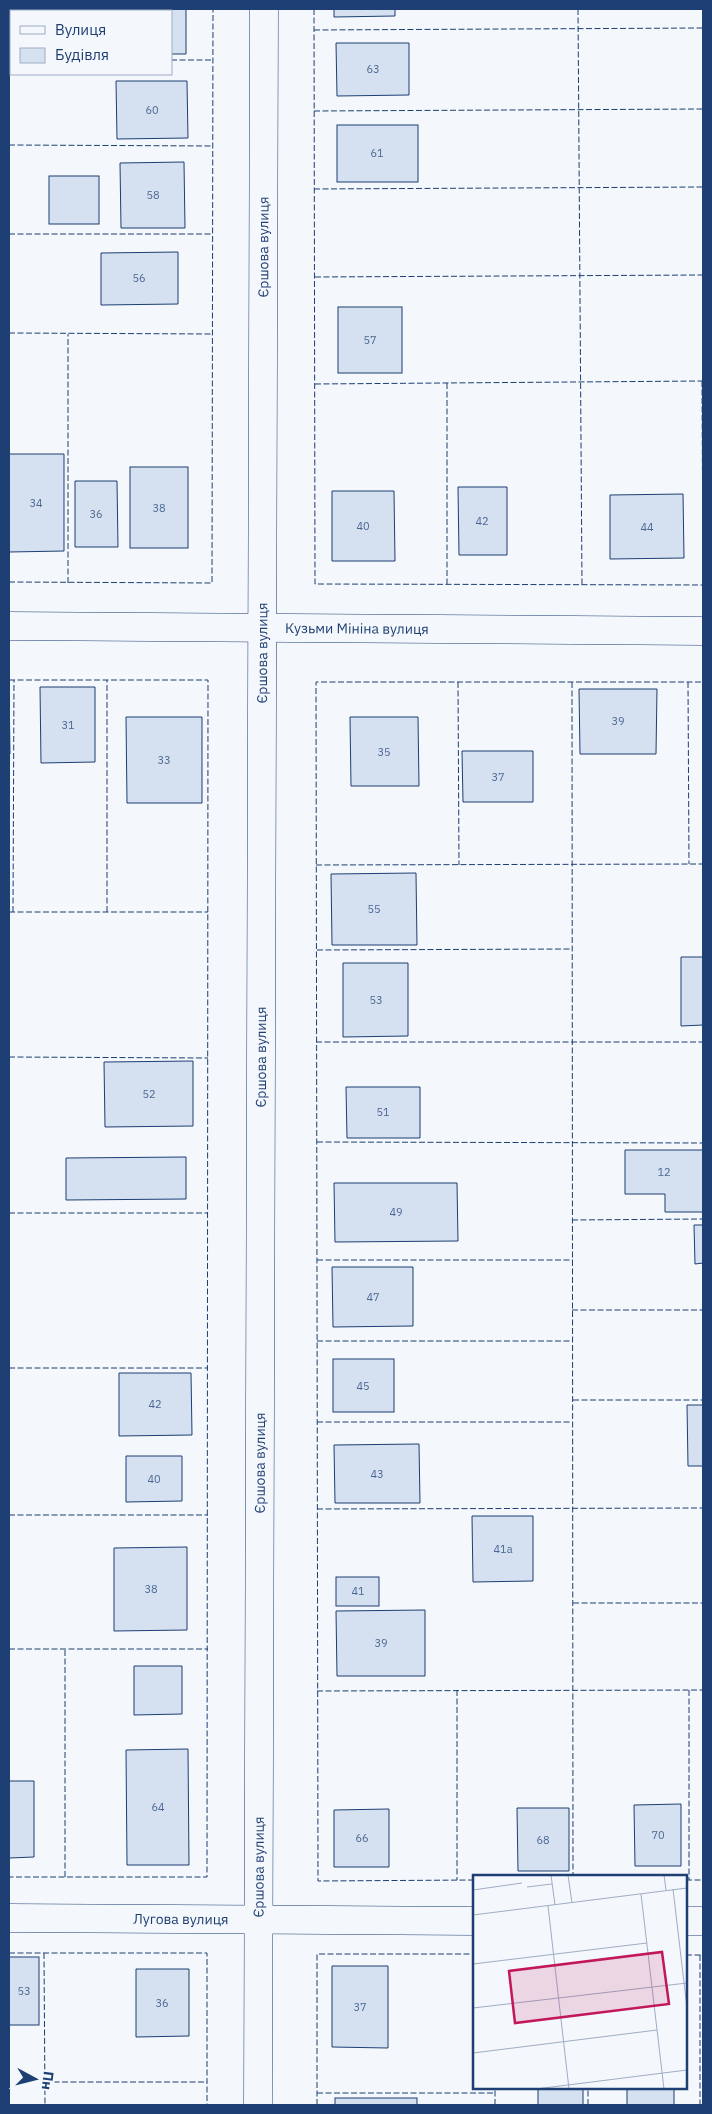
<svg xmlns="http://www.w3.org/2000/svg" width="712" height="2114" font-family="'IBM Plex Sans',sans-serif">
	<rect width="100%" height="100%" fill="#f4f7fb"/>
	<g fill="#d5e0f0" stroke="#1d3f73">
		<polygon points="81,9 186,9 186,54 171,54 171,11 81,11"/>
		<polygon points="334,9 395,9 395,16 334,17"/>
		<polygon points="336,43 409,43 409,95 337,96"/>
		<polygon points="116,81 187,81 188,138 117,139"/>
		<rect x="337" y="125" width="81" height="57"/>
		<polygon points="184,162 185,228 121,228 120,163"/>
		<rect x="49" y="176" width="50" height="48"/>
		<polygon points="178,252 178,304 101,305 101,253"/>
		<rect x="338" y="307" width="64" height="66"/>
		<polygon points="9,454 64,454 64,551 9,552"/>
		<rect x="130" y="467" width="58" height="81"/>
		<polygon points="75,481 117,481 118,547 75,547"/>
		<polygon points="458,487 507,487 507,555 459,555"/>
		<polygon points="332,491 394,491 395,561 332,561"/>
		<polygon points="683,494 684,558 610,559 610,495"/>
		<polygon points="9,686 10,754 9,754"/>
		<polygon points="40,687 95,687 95,762 41,763"/>
		<polygon points="579,689 657,689 656,754 580,754"/>
		<polygon points="126,717 202,717 202,803 127,803"/>
		<polygon points="350,717 418,717 419,786 351,786"/>
		<polygon points="462,751 533,751 533,802 463,802"/>
		<polygon points="416,873 417,945 332,945 331,874"/>
		<polygon points="681,957 703,957 703,1025 681,1026"/>
		<polygon points="343,963 408,963 408,1036 343,1037"/>
		<polygon points="193,1061 193,1126 105,1127 104,1062"/>
		<polygon points="346,1087 420,1087 420,1138 347,1138"/>
		<polygon points="625,1150 703,1150 703,1212 665,1212 665,1194 625,1194"/>
		<polygon points="186,1157 186,1199 66,1200 66,1158"/>
		<polygon points="334,1183 457,1183 458,1241 335,1242"/>
		<polygon points="694,1225 703,1225 703,1263 695,1264"/>
		<polygon points="332,1267 413,1267 413,1326 333,1327"/>
		<rect x="333" y="1359" width="61" height="53"/>
		<polygon points="119,1373 191,1373 192,1435 119,1436"/>
		<polygon points="687,1405 703,1405 703,1466 688,1466"/>
		<polygon points="419,1444 420,1503 335,1503 334,1445"/>
		<polygon points="126,1456 182,1456 182,1501 126,1502"/>
		<polygon points="472,1516 533,1516 533,1581 473,1582"/>
		<polygon points="187,1547 187,1630 114,1631 114,1548"/>
		<rect x="336" y="1577" width="43" height="29"/>
		<polygon points="425,1610 425,1676 337,1676 336,1611"/>
		<polygon points="134,1666 182,1666 182,1714 134,1715"/>
		<polygon points="188,1749 189,1865 127,1865 126,1750"/>
		<polygon points="9,1781 34,1781 34,1857 9,1858"/>
		<polygon points="681,1804 681,1866 635,1866 634,1805"/>
		<polygon points="517,1808 569,1808 569,1871 518,1871"/>
		<polygon points="389,1809 389,1867 334,1867 334,1810"/>
		<rect x="9" y="1957" width="30" height="68"/>
		<polygon points="332,1966 388,1966 388,2048 332,2047"/>
		<polygon points="136,1969 189,1969 189,2036 136,2037"/>
		<rect x="538" y="2088" width="45" height="17"/>
		<rect x="627" y="2088" width="47" height="17"/>
		<rect x="335" y="2098" width="82" height="7"/>
	</g>
	<g fill="none" stroke-linecap="round" stroke-linejoin="round">
		<defs>
			<g id="minor">
				<path id="s1" d="M9 626 703 631"/>
				<path id="s2" d="M9 1918 474 1921"/>
				<polyline points="686,1921 703,1921"/>
				<path id="s3" d="M258 2105 264 9"/>
			</g>
		</defs>
		<use href="#minor" stroke="#1d3f73" stroke-width="29"/>
		<use href="#minor" stroke="#f4f7fb" stroke-width="28"/>
		<g stroke="#1d3f73" stroke-width="1" stroke-dasharray="6 2.5" stroke-linecap="butt">
			<polyline points="314,9 315,584 703,585"/>
			<polyline points="578,9 582,585"/>
			<polyline points="314,30 703,28"/>
			<polyline points="9,59 11,59"/>
			<polyline points="171,60 213,60"/>
			<polyline points="314,111 703,109"/>
			<polyline points="9,145 213,146"/>
			<polyline points="314,189 703,187"/>
			<polyline points="9,234 213,234"/>
			<polyline points="315,277 703,275"/>
			<polyline points="9,333 212,334"/>
			<polyline points="702,381 703,585"/>
			<polyline points="447,383 447,584"/>
			<polyline points="315,384 703,381"/>
			<polyline points="9,582 212,583 213,9"/>
			<polyline points="68,583 68,334"/>
			<polyline points="9,680 208,680 207,1877 9,1877"/>
			<polyline points="458,682 459,865"/>
			<polyline points="572,682 573,1876"/>
			<polyline points="688,682 689,864"/>
			<polyline points="316,865 703,864"/>
			<polyline points="9,912 208,912"/>
			<polyline points="13,912 14,680"/>
			<polyline points="107,912 107,680"/>
			<polyline points="317,950 572,949"/>
			<polyline points="316,1042 703,1042"/>
			<polyline points="9,1057 208,1058"/>
			<polyline points="317,1142 703,1143"/>
			<polyline points="9,1213 208,1213"/>
			<polyline points="572,1220 703,1219"/>
			<polyline points="317,1260 573,1260"/>
			<polyline points="572,1310 703,1310"/>
			<polyline points="317,1341 573,1341"/>
			<polyline points="9,1368 208,1368"/>
			<polyline points="573,1400 703,1400"/>
			<polyline points="317,1422 572,1422"/>
			<polyline points="317,1509 703,1508"/>
			<polyline points="9,1515 208,1515"/>
			<polyline points="573,1603 703,1603"/>
			<polyline points="9,1649 208,1649"/>
			<polyline points="457,1690 457,1880"/>
			<polyline points="689,1690 689,1880"/>
			<polyline points="317,1691 703,1690"/>
			<polyline points="65,1877 65,1649"/>
			<polyline points="474,1880 318,1881 316,682 703,682"/>
			<polyline points="686,1880 703,1880"/>
			<polyline points="9,1953 207,1953 207,2105"/>
			<polyline points="44,1953 45,2105"/>
			<polyline points="686,1955 703,1955"/>
			<polyline points="700,1955 700,2105"/>
			<polyline points="45,2082 207,2082"/>
			<polyline points="317,2093 495,2093"/>
			<polyline points="317,2105 317,1954 474,1954"/>
			<polyline points="495,2105 495,2088"/>
			<polyline points="588,2105 588,2088"/>
		</g>
	</g>
	<g text-anchor="middle" stroke-width="4" stroke-linejoin="round" paint-order="stroke">
		<g font-size="11" fill="#4b6792">
			<text x="373" y="73">63</text>
			<text x="152" y="114">60</text>
			<text x="377" y="157">61</text>
			<text x="153" y="199">58</text>
			<text x="139" y="282">56</text>
			<text x="370" y="344">57</text>
			<text x="36" y="507">34</text>
			<text x="159" y="512">38</text>
			<text x="96" y="518">36</text>
			<text x="482" y="525">42</text>
			<text x="363" y="530">40</text>
			<text x="647" y="531">44</text>
			<text x="618" y="725">39</text>
			<text x="68" y="729">31</text>
			<text x="384" y="756">35</text>
			<text x="164" y="764">33</text>
			<text x="498" y="781">37</text>
			<text x="374" y="913">55</text>
			<text x="376" y="1004">53</text>
			<text x="149" y="1098">52</text>
			<text x="383" y="1116">51</text>
			<text x="664" y="1176">12</text>
			<text x="396" y="1216">49</text>
			<text x="373" y="1301">47</text>
			<text x="363" y="1390">45</text>
			<text x="155" y="1408">42</text>
			<text x="377" y="1478">43</text>
			<text x="154" y="1483">40</text>
			<text x="503" y="1553">41а</text>
			<text x="151" y="1593">38</text>
			<text x="358" y="1595">41</text>
			<text x="381" y="1647">39</text>
			<text x="158" y="1811">64</text>
			<text x="658" y="1839">70</text>
			<text x="362" y="1842">66</text>
			<text x="543" y="1844">68</text>
			<text x="24" y="1995">53</text>
			<text x="162" y="2007">36</text>
			<text x="360" y="2011">37</text>
		</g>
		<g font-size="14" fill="#1d3f73" stroke="#f4f7fb">
			<text dy="5" stroke="none"><textPath href="#s3" startOffset="1858">Єршова вулиця</textPath></text>
			<text dy="5" stroke="none"><textPath href="#s1" startOffset="348">Кузьми Мініна вулиця</textPath></text>
			<text dy="5" stroke="none"><textPath href="#s3" startOffset="1452">Єршова вулиця</textPath></text>
			<text dy="5" stroke="none"><textPath href="#s3" startOffset="1048">Єршова вулиця</textPath></text>
			<text dy="5" stroke="none"><textPath href="#s3" startOffset="642">Єршова вулиця</textPath></text>
			<text dy="5" stroke="none"><textPath href="#s3" startOffset="238">Єршова вулиця</textPath></text>
			<text dy="5" stroke="none"><textPath href="#s2" startOffset="172">Лугова вулиця</textPath></text>
		</g>
	</g>
	<g transform="translate(473 1875)">
		<rect width="214" height="214" fill="#f4f7fb"/>
		<path fill="none" stroke="#9eadc5" stroke-width="1" d="M78 0 82 30M95 0 99 28M191 0 193 15M54 12 79 9M200 14 214 133M0 15 49 8M168 19 191 214M75 31 96 214M0 40 214 13M0 89 174 68M0 133 214 108M0 178 184 155M63 214 214 195"/>
		<path fill="#c2185b" fill-opacity="0.15" stroke="#c2185b" stroke-width="2.5" d="M189 77 196 129 42 148 36 96Z"/>
		<rect width="214" height="214" fill="none" stroke="#1d3f73" stroke-width="2.5"/>
	</g>
	<rect width="712" height="2114" fill="none" stroke="#1d3f73" stroke-width="20"/>
	<rect x="10" y="10" width="162" height="65" fill="#f4f7fb" stroke="#9eadc5"/>
	<rect x="20" y="26" width="25" height="8" fill="#f4f7fb" stroke="#9eadc5"/>
	<text x="55" y="35" font-size="15" fill="#1d3f73">Вулиця</text>
	<rect x="20" y="48" width="25" height="15" fill="#d5e0f0" stroke="#9eadc5"/>
	<text x="55" y="60" font-size="15" fill="#1d3f73">Будівля</text>
	<g transform="translate(35 2079) rotate(97)" stroke="#f4f7fb" stroke-width="4" paint-order="stroke">
	<path d="M0-4L9 19L0 12L-9 19Z" fill="#1d3f73"/>
	<text y="-8" font-size="14" font-weight="bold" text-anchor="middle" fill="#1d3f73">Пн</text>
	</g>
</svg>
